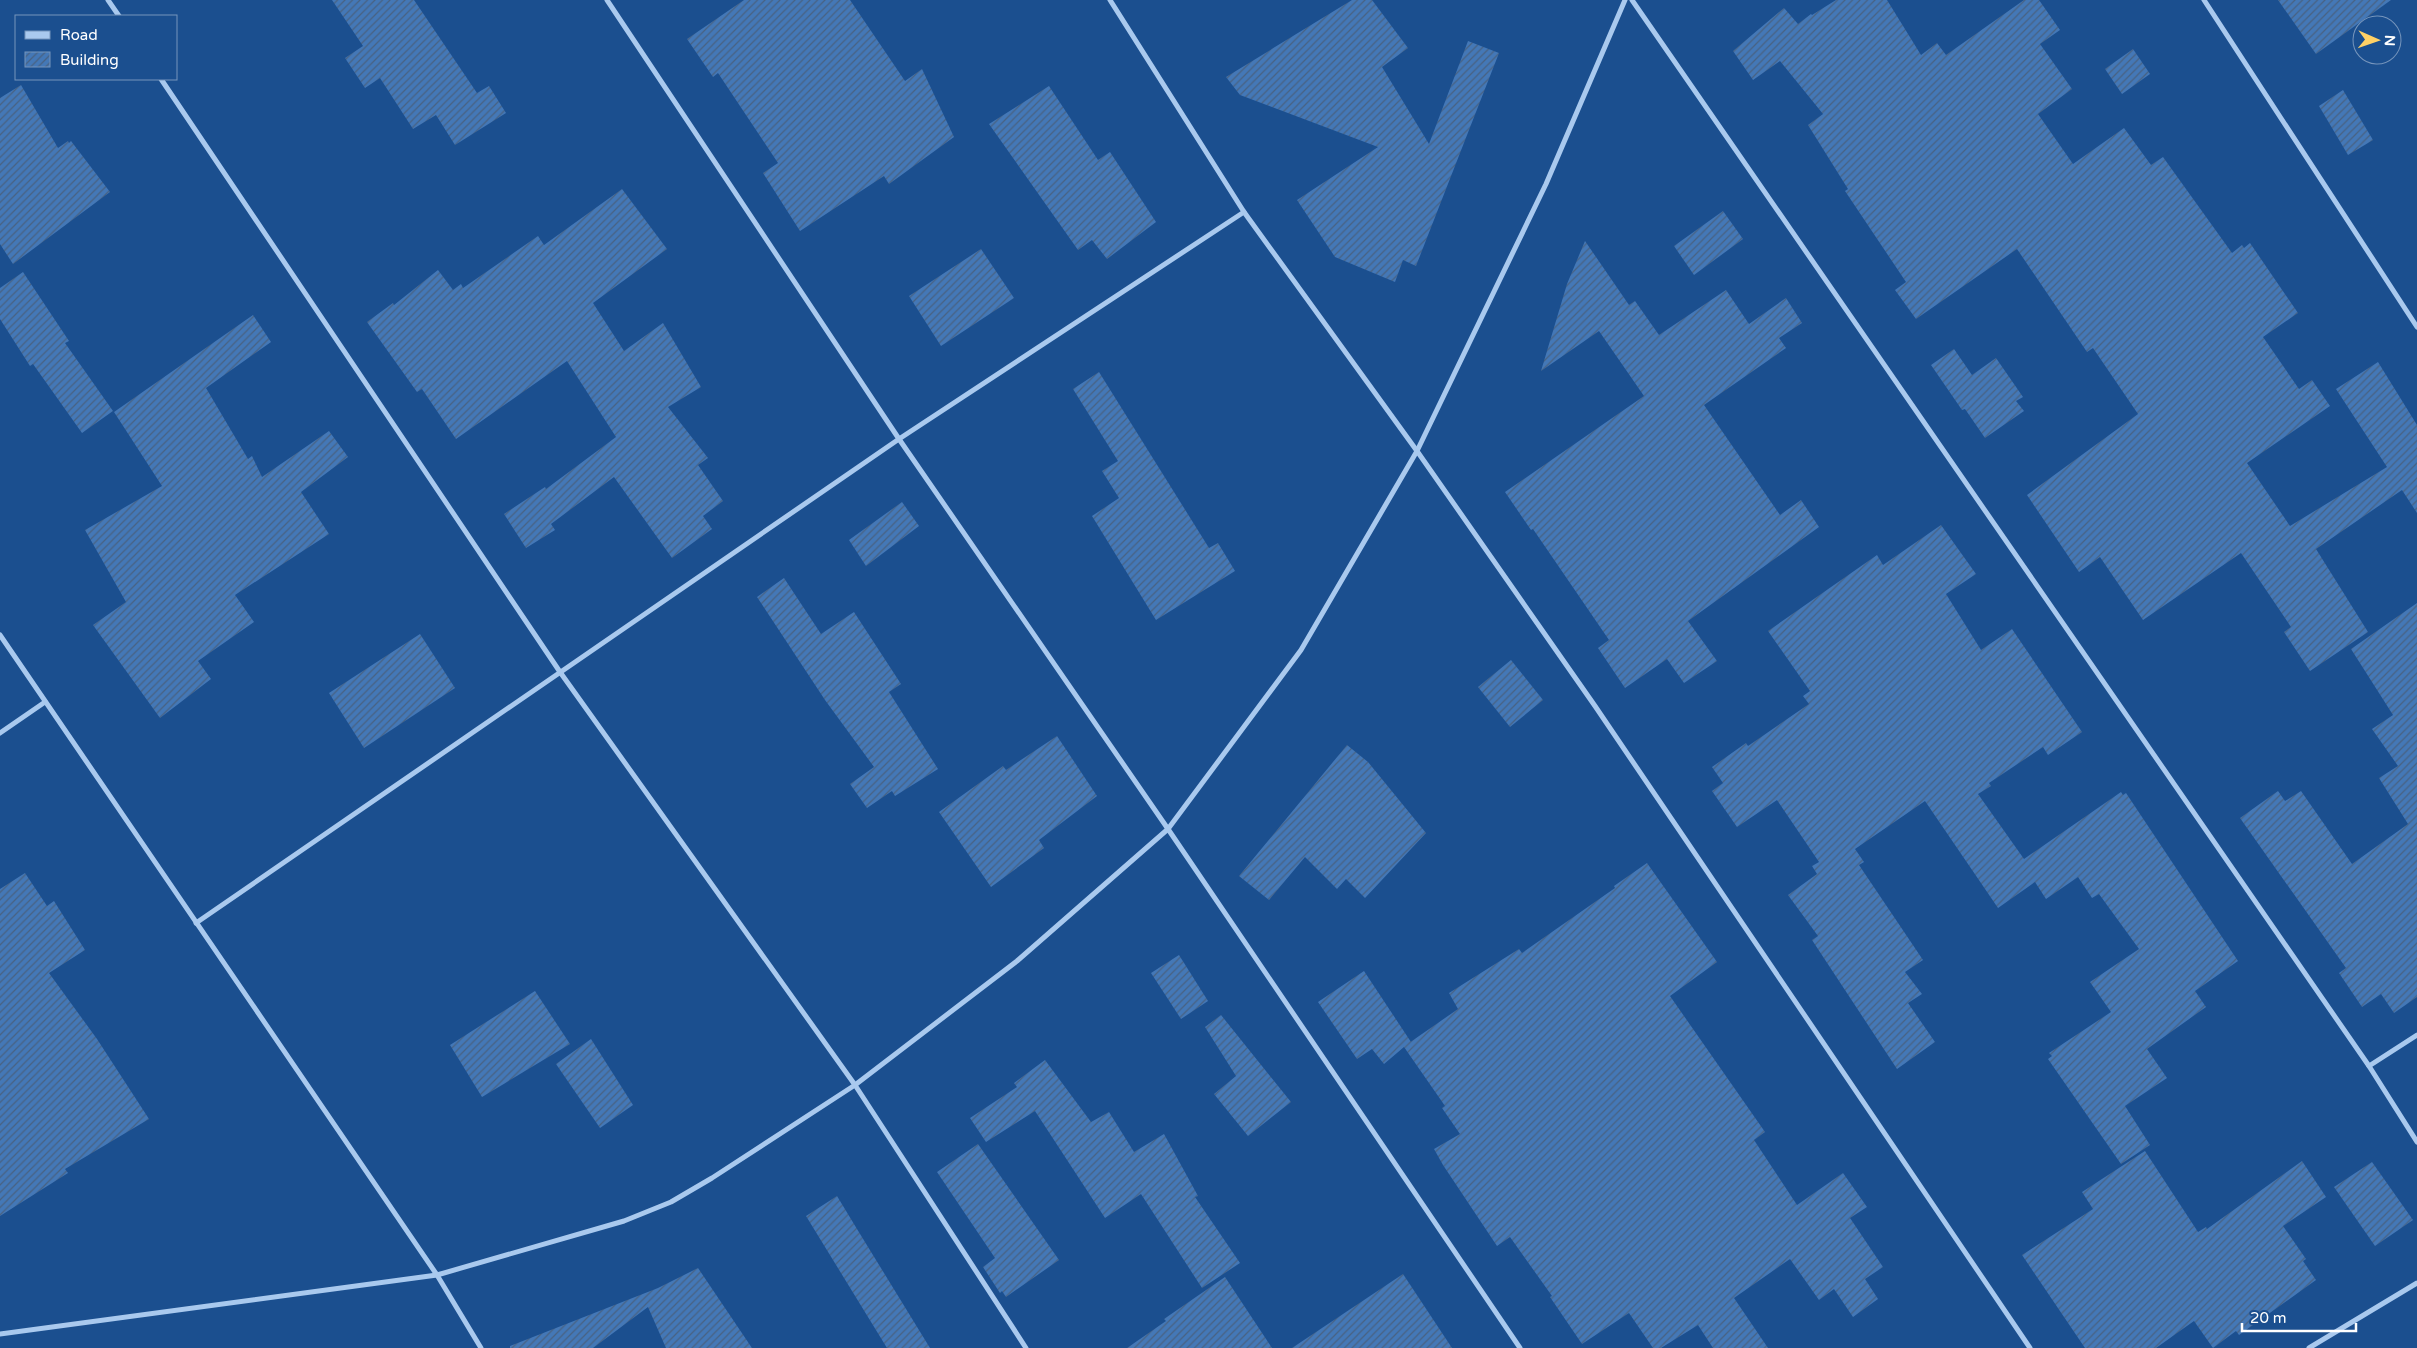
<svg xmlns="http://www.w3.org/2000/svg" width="2417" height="1348" font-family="'Varela Round',sans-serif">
	<defs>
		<pattern id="building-hatch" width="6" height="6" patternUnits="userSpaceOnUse" patternTransform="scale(1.25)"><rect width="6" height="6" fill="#4478b7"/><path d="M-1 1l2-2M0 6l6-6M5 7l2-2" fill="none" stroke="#486282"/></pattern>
	</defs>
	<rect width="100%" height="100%" fill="#1b4f8f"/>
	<g fill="url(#building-hatch)">
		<polygon points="332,0 414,0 477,93 489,86 506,113 455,145 436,115 413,129 380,78 365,88 345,58 363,46"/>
		<polygon points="744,0 850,0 905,81 922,69 954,137 889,184 884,176 800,231 763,173 778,163 718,73 713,77 687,39"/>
		<polygon points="1352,0 1372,0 1408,48 1382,67 1429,144 1468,41 1499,53 1416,266 1403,260 1395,282 1335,257 1297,200 1378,147 1240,95 1226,77"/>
		<polygon points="1836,0 1887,0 1921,55 1937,43 1946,55 2024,0 2039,0 2060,30 2040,44 2072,89 2038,114 2073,164 2124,128 2151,165 2163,157 2232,253 2242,245 2244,248 2250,243 2298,313 2263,337 2299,389 2312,380 2330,406 2247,463 2290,526 2387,467 2336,389 2378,362 2417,425 2417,513 2402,490 2316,549 2368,632 2310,671 2284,632 2291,627 2241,553 2143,620 2100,557 2079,572 2027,495 2138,414 2093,348 2087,352 2017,249 1916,319 1895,290 1906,282 1845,191 1848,189 1808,125 1823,114 1780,61 1753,80 1733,51 1784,8 1798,24 1811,14 1812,15"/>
		<polygon points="2278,0 2391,0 2316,54"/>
		<polygon points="2133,49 2150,74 2122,94 2105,69"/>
		<polygon points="21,85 58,148 68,141 69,143 71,141 110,192 13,264 0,244 0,98"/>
		<polygon points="1049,86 1098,160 1110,152 1156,222 1107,259 1092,240 1078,250 989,124"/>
		<polygon points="2343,90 2373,140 2348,155 2319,106"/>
		<polygon points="622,189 667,249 593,303 624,351 663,323 701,387 668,407 708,458 698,465 723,501 703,516 712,529 672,558 614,477 551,524 555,530 526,548 504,514 545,487 546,489 616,437 567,361 456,439 422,389 417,392 367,322 393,303 394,305 438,270 453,290 461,284 463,288 538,236 544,245"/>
		<polygon points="1723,211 1743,239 1694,275 1674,246"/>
		<polygon points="1585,241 1629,305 1635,301 1659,335 1726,290 1749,324 1786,298 1802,323 1779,338 1786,348 1704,405 1780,515 1801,500 1819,527 1688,621 1717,661 1684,683 1667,659 1625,688 1598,648 1609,640 1533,529 1531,530 1505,492 1644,396 1599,331 1541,371 1567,284"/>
		<polygon points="981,249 1014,298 941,346 909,296"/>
		<polygon points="23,272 69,341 65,343 113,411 82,433 33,364 30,366 0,319 0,288"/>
		<polygon points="253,315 271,342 206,388 248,459 252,456 262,477 329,431 348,457 301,492 329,534 235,595 254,622 198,661 211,679 160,718 93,625 126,602 85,530 162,486 114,412"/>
		<polygon points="1954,349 1972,375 1996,358 2023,397 2016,401 2024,411 1985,438 1965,409 1962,410 1931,365"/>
		<polygon points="1099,372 1209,548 1218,543 1235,571 1156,620 1092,516 1119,498 1102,471 1118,461 1073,389"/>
		<polygon points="902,502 919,526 866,566 849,540"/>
		<polygon points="1941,525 1976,574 1946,594 1981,650 2012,629 2082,732 2048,755 2043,747 1989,783 1991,786 1978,794 2024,859 2121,792 2123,795 2126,793 2238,961 2195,991 2206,1007 2147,1049 2167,1078 2125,1106 2150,1145 2121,1164 2048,1059 2052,1056 2049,1053 2111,1012 2090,982 2139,949 2099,894 2092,898 2078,877 2046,899 2035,882 1998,908 1925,801 1855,849 1864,862 1859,865 1923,960 1905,972 1922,994 1908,1003 1935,1042 1897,1069 1812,940 1818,936 1788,895 1817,874 1812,866 1819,862 1777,800 1737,827 1712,791 1723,783 1712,767 1746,743 1748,746 1809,704 1803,696 1810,691 1768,631 1877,555 1883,565"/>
		<polygon points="784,578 821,634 854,612 901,684 889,692 938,769 895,796 892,791 867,808 850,784 874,767 825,700 757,597"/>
		<polygon points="2417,603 2417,997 2394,1013 2381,994 2362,1007 2339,973 2346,968 2240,818 2278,791 2285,801 2301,791 2352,864 2408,824 2379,778 2398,766 2372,729 2393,715 2351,649"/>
		<polygon points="420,634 455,688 364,748 329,693"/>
		<polygon points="1511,660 1543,700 1510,727 1478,687"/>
		<polygon points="1057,736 1097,796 1039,840 1044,848 991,887 939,812 1003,766 1006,770"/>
		<polygon points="1347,745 1368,762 1426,833 1365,898 1346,879 1337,889 1305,857 1269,900 1239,876"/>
		<polygon points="1647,863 1717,962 1670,996 1765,1132 1754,1140 1797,1205 1843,1173 1867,1207 1850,1218 1883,1267 1865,1279 1878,1299 1853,1317 1834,1289 1819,1300 1790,1259 1734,1298 1768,1348 1713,1348 1698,1325 1661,1348 1653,1348 1629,1313 1582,1344 1550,1297 1552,1296 1510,1237 1497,1246 1443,1165 1434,1149 1460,1134 1442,1108 1445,1106 1404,1047 1384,1064 1372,1049 1357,1059 1318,1002 1364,971 1411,1042 1409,1043 1458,1009 1449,993 1519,949 1522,953 1615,888 1614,886"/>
		<polygon points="25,873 47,906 54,901 85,950 49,973 97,1039 149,1119 65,1169 68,1173 0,1216 0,889"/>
		<polygon points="1179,955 1208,1001 1181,1019 1151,973"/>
		<polygon points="535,991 570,1044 482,1097 450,1045"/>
		<polygon points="1221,1015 1291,1102 1248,1136 1214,1094 1236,1076 1205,1027"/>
		<polygon points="591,1039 633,1105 600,1128 556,1064"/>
		<polygon points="1045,1060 1091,1122 1109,1112 1134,1152 1164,1134 1198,1196 1195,1197 1240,1263 1202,1288 1141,1194 1105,1218 1035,1111 986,1142 970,1118 1017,1087 1014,1083"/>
		<polygon points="978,1144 1059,1260 1006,1297 1002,1291 1000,1293 983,1267 995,1258 937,1172"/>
		<polygon points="2145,1151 2198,1232 2206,1227 2207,1229 2302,1161 2326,1197 2283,1226 2306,1259 2303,1261 2316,1280 2239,1335 2236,1331 2213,1348 2194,1321 2156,1348 2085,1348 2022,1255 2093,1209 2082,1192"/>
		<polygon points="2372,1162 2413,1220 2375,1246 2334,1187"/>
		<polygon points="837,1196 857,1229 930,1348 887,1348 806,1216"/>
		<polygon points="698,1268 752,1348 666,1348 648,1307 593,1348 510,1348 510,1346 658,1288"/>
		<polygon points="1403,1274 1452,1348 1292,1348"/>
		<polygon points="1225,1277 1272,1348 1127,1348 1166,1321 1164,1319"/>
	</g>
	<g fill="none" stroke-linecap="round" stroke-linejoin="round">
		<g stroke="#a9c9ee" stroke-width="5">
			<polyline points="108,0 119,16"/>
			<polyline points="607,0 899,439 1168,829 1520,1348"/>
			<polyline points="1110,0 1244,212 1417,451 1595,706 2030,1348"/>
			<polyline points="1632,0 2369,1066 2417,1142"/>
			<polyline points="2204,0 2417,327"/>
			<polyline points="161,79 560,672 855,1085 1026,1348"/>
			<polyline points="0,635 437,1275 481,1348"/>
			<polyline points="0,733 45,702"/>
			<polyline points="196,923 899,439 1244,212"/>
			<polyline points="2369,1066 2417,1035"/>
			<polyline points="0,1334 437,1275 624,1221 671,1202 712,1178 855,1085 1017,961 1168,829 1301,650 1417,451 1546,184 1625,0"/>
			<polyline points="2309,1348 2417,1283"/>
		</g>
	</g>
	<rect x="15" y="15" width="162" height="65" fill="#1b4f8f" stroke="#7695bc"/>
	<rect x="25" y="31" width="25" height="8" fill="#a9c9ee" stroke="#7695bc"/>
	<text x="60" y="40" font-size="15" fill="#ffffff">Road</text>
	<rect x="25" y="52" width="25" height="15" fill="url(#building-hatch)" stroke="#7695bc"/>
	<text x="60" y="65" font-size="15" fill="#ffffff">Building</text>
	<g transform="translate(2377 40) rotate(92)"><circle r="24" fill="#1b4f8f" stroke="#7695bc"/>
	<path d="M0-4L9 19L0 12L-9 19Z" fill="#ffd166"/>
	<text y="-8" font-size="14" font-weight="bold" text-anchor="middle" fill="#ffffff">N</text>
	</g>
	<path d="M2242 1323v8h114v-8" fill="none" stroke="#ffffff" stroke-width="2.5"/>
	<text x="2250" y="1323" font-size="15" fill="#ffffff" stroke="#1b4f8f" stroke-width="4" paint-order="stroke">20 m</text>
</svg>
